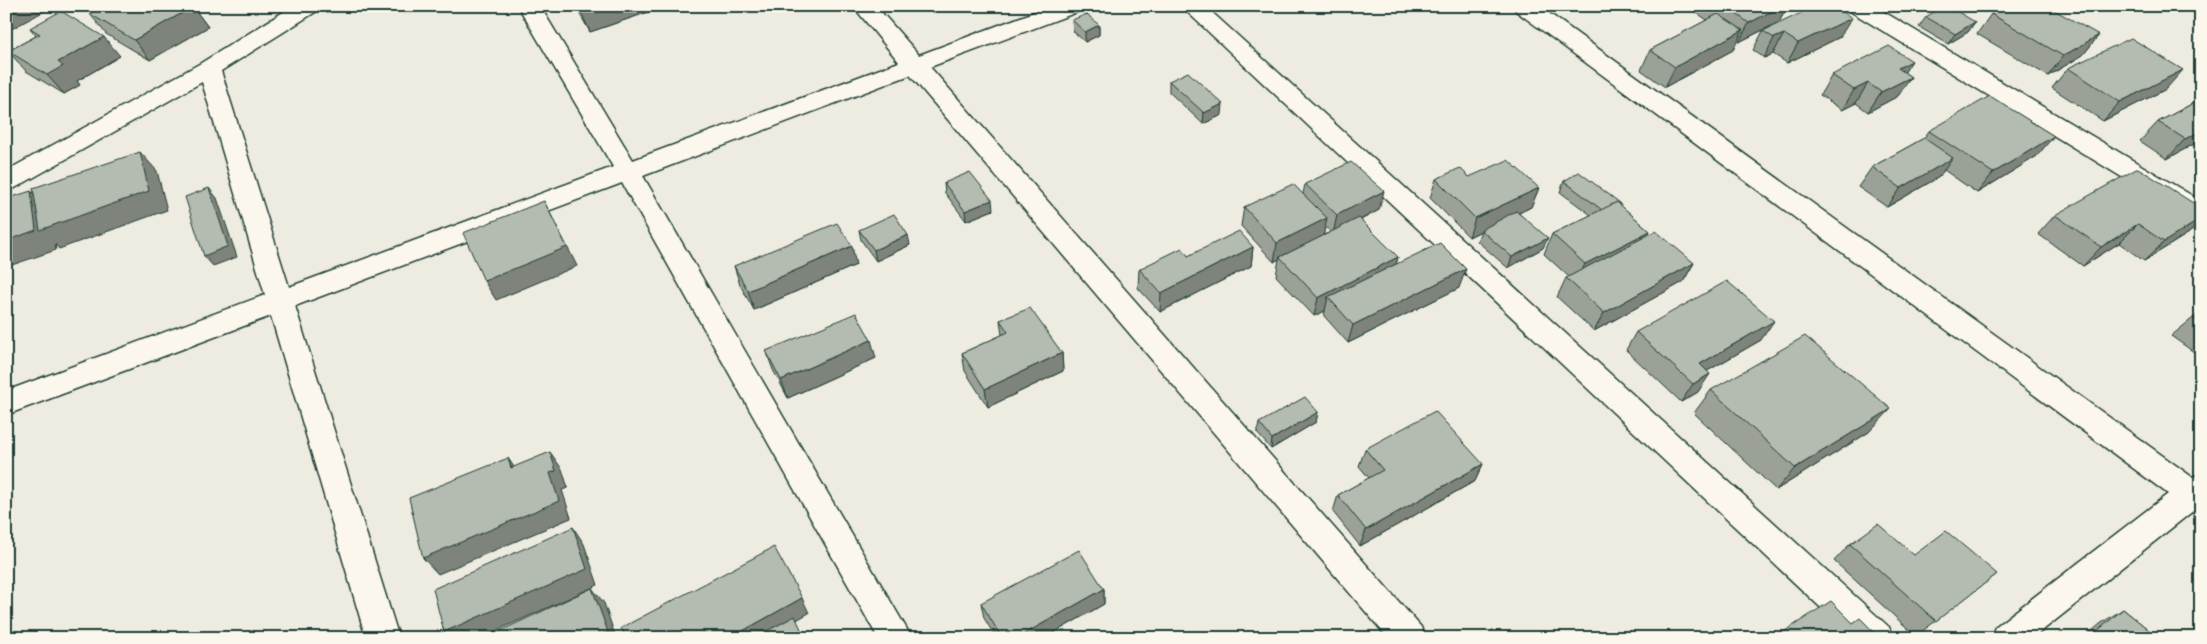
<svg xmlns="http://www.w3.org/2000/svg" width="2207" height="644" font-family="'Gochi Hand',sans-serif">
	<rect width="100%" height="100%" fill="#eeece1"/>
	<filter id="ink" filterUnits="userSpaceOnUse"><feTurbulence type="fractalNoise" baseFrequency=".02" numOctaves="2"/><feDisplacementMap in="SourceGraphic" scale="10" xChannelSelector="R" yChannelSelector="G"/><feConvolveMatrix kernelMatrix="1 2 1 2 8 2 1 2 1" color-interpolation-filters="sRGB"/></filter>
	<g filter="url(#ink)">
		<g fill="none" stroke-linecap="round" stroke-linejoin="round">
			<defs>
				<g id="street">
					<polygon points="293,6 320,6 317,11 221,71 289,287 613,167 518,6 540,6 633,160 899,62 853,6 876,6 919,55 1050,6 1083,6 1080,11 930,67 1421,627 1425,638 1388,638 910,75 643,176 912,638 878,638 622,183 295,306 399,638 366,638 271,316 6,415 6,391 265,295 202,82 15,188 6,191 6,171 201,63"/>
					<polygon points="1181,6 1205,6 1889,627 1893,638 1853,638"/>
					<polygon points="1513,6 1539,6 2192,477 2201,474 2201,514 2193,511 2033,638 1991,638 1995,627 2168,494 1516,11"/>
					<polygon points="1847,6 1874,6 2201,201 2201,222 2192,220 1850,11"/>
				</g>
			</defs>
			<use href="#street" stroke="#1f3d34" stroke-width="3"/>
			<use href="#street" fill="#fbf7ec" fill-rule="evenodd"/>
		</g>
		<g fill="#9ba197" stroke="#1f3d34" fill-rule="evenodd">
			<polygon points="575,6 666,6 590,32"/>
			<polygon points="1687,6 1788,6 1779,22 1739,42 1737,41 1733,50 1665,87 1641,70 1650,50 1707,20"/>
			<polygon points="193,7 208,27 150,60 106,34 90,14"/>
			<polygon points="1991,14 2099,35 2083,55 2048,76 1977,34"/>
			<polygon points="1926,17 1975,22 1968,32 1948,44 1919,27"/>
			<polygon points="1072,20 1099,25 1099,35 1085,42 1073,31"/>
			<polygon points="30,28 120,56 77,81 80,85 64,94 26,71 8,51 36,36"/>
			<polygon points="1763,31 1840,37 1787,63 1773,54 1764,58 1753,50"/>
			<polygon points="2068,68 2166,89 2103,121 2052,88"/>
			<polygon points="1905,73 1911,77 1898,96 1868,112 1856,103 1842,110 1820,95 1832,75"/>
			<polygon points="1169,81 1222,115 1203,124 1169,92"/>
			<polygon points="2201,99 2201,140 2167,159 2140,141 2158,122"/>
			<polygon points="1929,131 2037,156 1977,193 1944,170 1939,177 1887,207 1858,187 1872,167 1924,138"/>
			<polygon points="1469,177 1539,188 1531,207 1519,213 1543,248 1508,268 1477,241 1481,231 1469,237 1430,198 1436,179"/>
			<polygon points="1564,181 1620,203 1619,204 1650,231 1648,235 1694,263 1683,282 1594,331 1557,297 1566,278 1569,277 1544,254 1552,234 1591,215 1560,192"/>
			<polygon points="944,183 993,210 966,221 945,193"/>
			<path d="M1305 184 1379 210 1361 220 1398 257 1396 264 1459 288 1348 343 1324 316 1325 311 1314 316 1276 276 1279 259 1274 262 1241 226 1244 207 1303 194ZM1325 227 1331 232 1323 235Z"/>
			<polygon points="2201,208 2201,222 2189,233 2144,261 2119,243 2083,266 2038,234 2055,215"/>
			<polygon points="859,230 910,245 876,261 861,240"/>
			<polygon points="1253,247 1251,266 1160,312 1138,288 1139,269 1188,256"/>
			<polygon points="856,265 754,310 740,285 734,266"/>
			<polygon points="2201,313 2201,357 2171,336 2193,318"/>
			<polygon points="1000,320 1062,353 1063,371 988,407 965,371 962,353 1002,335"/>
			<polygon points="1636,332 1761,340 1707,371 1698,392 1681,402 1626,350"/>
			<polygon points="766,351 876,358 788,398 773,370"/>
			<polygon points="1711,390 1869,432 1776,490 1694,413"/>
			<polygon points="1318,412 1316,422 1271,449 1257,433 1259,423"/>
			<polygon points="1365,449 1483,464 1475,481 1360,546 1333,512 1338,495 1369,478 1359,466"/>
			<polygon points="1850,544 1914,555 1997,574 1916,636 1834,561"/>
			<polygon points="1104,589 1104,604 1045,638 996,638 984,618 981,603"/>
			<polygon points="2123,609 2159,638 2084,638 2100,624"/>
			<polygon points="1853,623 1880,638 1777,638 1782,633"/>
		</g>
		<g fill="#7e837b" stroke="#1f3d34">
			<polygon points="6,6 49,6 50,8 6,32"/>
			<polygon points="600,6 666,6 590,32 581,12"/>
			<polygon points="1782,6 1788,6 1779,22 1739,42 1749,23"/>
			<polygon points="193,7 208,27 150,60 134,40"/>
			<polygon points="1852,18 1840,37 1787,63 1798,43"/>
			<polygon points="1975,22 1968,32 1948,44 1955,34"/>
			<polygon points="1099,25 1099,35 1085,42 1085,32"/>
			<polygon points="1743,30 1733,50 1665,87 1675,67"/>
			<polygon points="1784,34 1773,54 1764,58 1774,38"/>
			<polygon points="2099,35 2083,55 2048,76 2063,56"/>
			<polygon points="104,37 120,56 77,81 80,85 64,94 47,75 58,62"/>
			<polygon points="1912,61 1899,81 1898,68"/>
			<polygon points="2183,70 2166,89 2103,121 2120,102"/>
			<polygon points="1911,77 1898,96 1868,112 1881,92"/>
			<polygon points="1868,83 1856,103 1842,110 1854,90"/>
			<polygon points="1223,104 1222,115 1203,124 1204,113"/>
			<polygon points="2201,131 2201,140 2167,159 2185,139"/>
			<polygon points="2054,136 2037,156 1977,193 1993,173"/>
			<polygon points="140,152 157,171 167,210 59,249 55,244 56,250 6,267 6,241 31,191 50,210"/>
			<polygon points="1953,158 1939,177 1887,207 1901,188"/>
			<polygon points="209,188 217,198 237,257 213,266 204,256"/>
			<polygon points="1539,188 1531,207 1482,231 1481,230 1481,231 1469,237 1475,218"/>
			<polygon points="1384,191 1379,210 1333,234 1337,215"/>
			<polygon points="992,200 993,210 966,221 965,211"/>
			<polygon points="544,201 577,266 496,300 484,281"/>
			<polygon points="1327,218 1323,237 1280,257 1279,259 1274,262 1277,243"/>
			<polygon points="2201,219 2201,222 2189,233 2144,261 2164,242"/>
			<polygon points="2138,224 2119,243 2083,266 2101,247"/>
			<polygon points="1650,231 1640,250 1576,283 1585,264"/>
			<polygon points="908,235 910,245 876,261 874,250"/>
			<polygon points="1548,238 1543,248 1508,268 1512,257"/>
			<polygon points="852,246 856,265 754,310 748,291"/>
			<polygon points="1253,247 1251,266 1160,312 1161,293"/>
			<polygon points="1398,257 1393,276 1328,297 1325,311 1314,316 1318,298"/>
			<polygon points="1694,263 1683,282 1594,331 1604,313"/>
			<polygon points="1466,269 1459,288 1348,343 1353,325"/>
			<polygon points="1774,321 1761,340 1690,381 1700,364"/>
			<polygon points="871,340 876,358 788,398 781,380"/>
			<polygon points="1062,353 1063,371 988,407 985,389"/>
			<polygon points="1710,374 1698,392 1681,402 1693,384"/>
			<polygon points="1891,409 1869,432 1776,490 1795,468"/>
			<polygon points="1318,412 1316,422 1271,449 1272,439"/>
			<polygon points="550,452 562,469 568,488 562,490 571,518 438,574 423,558 550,473"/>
			<polygon points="508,458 520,476 511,468"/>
			<polygon points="1483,464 1475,481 1360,546 1366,530"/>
			<polygon points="573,527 584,544 598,585 480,638 449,638 444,632"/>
			<polygon points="592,588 604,603 616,638 597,638"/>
			<polygon points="1104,589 1104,604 1045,638 1017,638"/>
			<polygon points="802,598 809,613 765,638 730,638"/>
		</g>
		<g fill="#b4bbb0" stroke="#1f3d34">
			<polygon points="104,6 192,6 193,7 134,40 90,14"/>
			<polygon points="578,6 600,6 581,12"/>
			<polygon points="1725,6 1782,6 1749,23"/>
			<polygon points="1816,6 1834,6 1852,18 1798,43 1784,34 1774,38 1763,31"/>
			<polygon points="1943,6 1948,6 1975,22 1955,34 1926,17"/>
			<polygon points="2005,6 2047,6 2099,35 2063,56 1991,14"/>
			<polygon points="61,11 104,37 58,62 63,66 47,75 8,51 40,34 30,28"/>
			<polygon points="1087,14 1099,25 1085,32 1072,20"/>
			<polygon points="1718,14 1743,30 1675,67 1650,50"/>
			<polygon points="2131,38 2183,70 2120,102 2068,68"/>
			<polygon points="1889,46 1912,61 1898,68 1911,77 1881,92 1868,83 1854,90 1832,75"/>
			<polygon points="1188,72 1223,104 1204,113 1169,81"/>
			<polygon points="1990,96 2054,136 1993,173 1929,131"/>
			<polygon points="2201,99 2201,131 2185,139 2158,122"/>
			<polygon points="1924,138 1953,158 1901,188 1872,167"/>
			<polygon points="140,152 149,191 40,230 33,188"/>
			<polygon points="1508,160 1539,188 1475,218 1436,179 1460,168 1469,177"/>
			<polygon points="1351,162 1384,191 1337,215 1305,184"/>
			<polygon points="2138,168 2201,208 2201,219 2164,242 2138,224 2101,247 2055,215"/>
			<polygon points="970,172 992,200 965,211 944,183"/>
			<polygon points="1579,172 1620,203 1618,204 1617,202 1602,210 1564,181"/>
			<polygon points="1293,184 1327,218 1277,243 1244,207"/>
			<polygon points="209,188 228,246 204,256 185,197"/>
			<polygon points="31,191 36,230 6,241 6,199"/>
			<polygon points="544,201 567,247 484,281 463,233"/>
			<polygon points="1617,202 1650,231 1585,264 1552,234"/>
			<polygon points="1516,211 1548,238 1512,257 1481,230"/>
			<polygon points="894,214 908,235 874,250 859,230"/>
			<polygon points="1359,218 1398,257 1318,298 1280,257"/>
			<polygon points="837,223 852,246 748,291 734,266"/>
			<polygon points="1239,231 1253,247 1161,293 1139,269 1182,248 1188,256"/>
			<polygon points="1656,231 1694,263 1604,313 1566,278"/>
			<polygon points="1440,243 1466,269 1353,325 1328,297"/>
			<polygon points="1727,281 1774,321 1700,364 1710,374 1693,384 1636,332"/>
			<polygon points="1030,308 1062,353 985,389 962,353 1008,332 1000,320"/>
			<polygon points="856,313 871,340 781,380 766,351"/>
			<polygon points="2201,313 2201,323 2193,318"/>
			<polygon points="1805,336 1891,409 1795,468 1711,390"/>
			<polygon points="1305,397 1318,412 1272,439 1259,423"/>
			<polygon points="1435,411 1483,464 1366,530 1338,495 1383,470 1365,449"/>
			<polygon points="550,452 556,471 550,473 559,501 423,558 409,498 508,458 511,468"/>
			<polygon points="1878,524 1914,555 1946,531 1997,574 1936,621 1850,544"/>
			<polygon points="573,527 587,569 444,632 433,589"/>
			<polygon points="774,547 802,598 730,638 626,638 621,628"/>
			<polygon points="1079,550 1104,589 1017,638 1002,638 981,603"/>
			<polygon points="592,588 608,632 597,638 485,638"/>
			<polygon points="1831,601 1853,623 1860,618 1880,638 1786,638 1782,633"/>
			<polygon points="2123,609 2159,638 2089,638"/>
			<polygon points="795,616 805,638 754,638"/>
		</g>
	</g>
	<rect width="2207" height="644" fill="none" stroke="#fbf7ec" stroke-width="25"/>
	<rect x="12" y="12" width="2182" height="619" fill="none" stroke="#1f3d34" stroke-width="2" filter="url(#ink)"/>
</svg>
